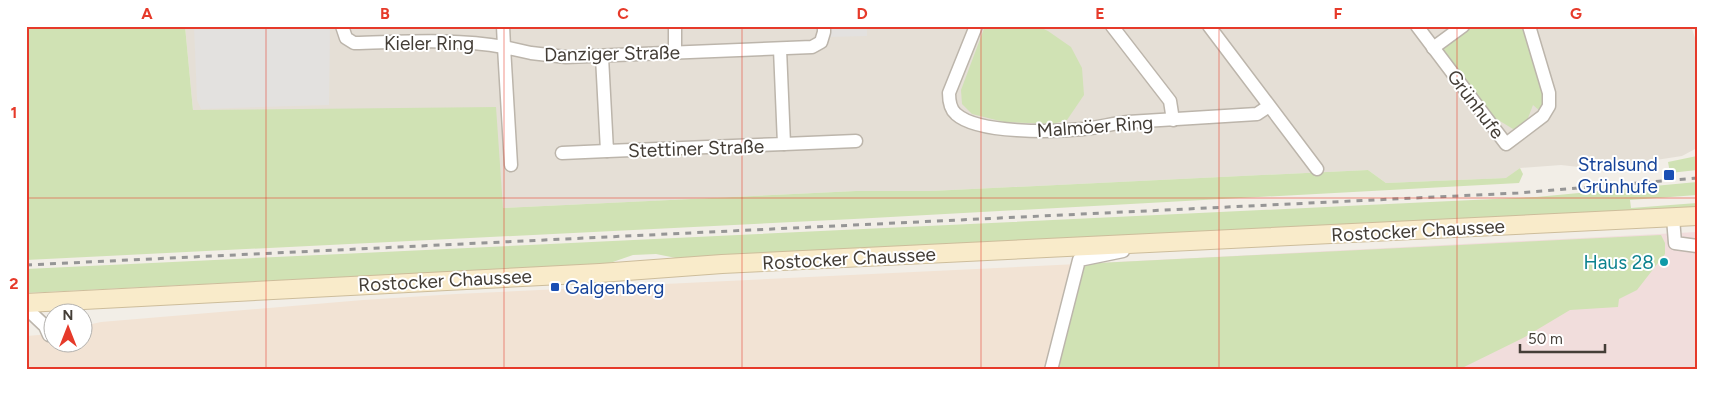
<svg xmlns="http://www.w3.org/2000/svg" width="1723" height="396" font-family="Figtree,sans-serif">
	<rect width="100%" height="100%" fill="#f2eee7"/>
	<polygon fill="#e5dfd6" points="185,26 1691,26 1697,44 1697,148 1682,156 1630,164 1579,167 1561,165 1520,168 1507,178 1386,183 1368,170 931,191 856,191 503,208 202,111 193,110"/>
	<polygon fill="#f2e3d4" points="1078,264 1051,370 26,370 26,336 52,334 52,344 82,344 83,326 101,322 363,300 456,294"/>
	<polygon fill="#f1dddc" points="1697,232 1697,370 1051,370 1078,264"/>
	<g fill="#d0e2b4">
		<polygon points="26,26 185,26 193,110 496,107 503,208 856,191 931,191 1368,170 1386,183 1506,178 1520,168 1523,174 1519,183 854,219 26,260"/>
		<polygon points="985,26 1037,26 1048,31 1071,47 1082,68 1084,95 1067,120 1053,124 1004,122 972,114 962,104 961,90"/>
		<polygon points="1470,26 1524,26 1544,92 1544,102 1541,112 1533,105 1525,126 1513,129 1490,115 1442,49 1458,33"/>
		<polygon points="1697,156 1697,170 1670,173 1668,162"/>
		<polygon points="1697,182 1697,195 1630,200 1631,208 1697,203 1697,208 686,260 656,254 633,255 607,264 26,293 26,269 1367,205 1536,197"/>
		<polygon points="1661,235 1665,243 1665,254 1637,290 1619,299 1618,307 1570,310 1523,338 1458,370 1051,370 1078,264"/>
	</g>
	<g fill="#e3e1df">
		<polygon points="194,26 330,26 329,105 201,109 197,100"/>
		<polygon points="828,26 867,26 867,36 828,37"/>
	</g>
	<g fill="none" stroke-linecap="round" stroke-linejoin="round">
		<defs>
			<g id="street">
				<path d="M342 26 346 38 354 43C403 42 455 38 504 47L503 26"/>
				<polyline points="675,26 675,53"/>
				<path d="M976 26 949 93C949 101 950 109 956 114 978 134 1054 132 1083 129 1098 128 1113 123 1128 122 1171 119 1214 117 1257 114L1269 106"/>
				<polyline points="1112,26 1170,101 1173,120"/>
				<polyline points="1209,26 1317,169"/>
				<polyline points="1417,26 1506,144 1543,116 1549,106 1549,93 1529,26"/>
				<polyline points="1433,48 1463,26"/>
				<polyline points="602,57 607,151 784,144 780,49"/>
				<polyline points="784,144 856,141"/>
				<polyline points="562,153 607,151"/>
				<polyline points="511,165 504,47 531,53 566,57 812,47 821,42 824,32 824,26"/>
				<polyline points="1673,218 1675,243 1697,246"/>
				<polyline points="26,308 45,326 49,335 52,331"/>
				<polyline points="1051,370 1079,260 1123,251"/>
			</g>
			<polyline id="secondary" points="26,303 600,273 722,264 1697,216"/>
		</defs>
		<use href="#street" stroke="#bcb5ab" stroke-width="15"/>
		<use href="#secondary" stroke="#cdbd9b" stroke-width="20"/>
		<use href="#street" stroke="#fff" stroke-width="12"/>
		<use href="#secondary" stroke="#f9ebca" stroke-width="18"/>
		<polyline stroke="#969696" stroke-width="3" stroke-dasharray="6 6" stroke-linecap="butt" points="26,265 1518,193 1697,178"/>
	</g>
	<path fill="none" stroke="#e63a2a" stroke-width="1" stroke-opacity="0.55" d="M266 26V370M504 26V370M742 26V370M981 26V370M1219 26V370M1457 26V370M26 198H1697"/>
	<g fill="#1a4fb4" stroke="#fff" stroke-width="2">
		<rect x="1663" y="169" width="12" height="12" rx="2.5"/>
		<rect x="550" y="282" width="10" height="10" rx="2.5"/>
	</g>
	<circle fill="#0f9aa8" stroke="#fff" stroke-width="2" cx="1664" cy="262" r="5"/>
	<g text-anchor="middle" stroke-width="4" stroke-linejoin="round" paint-order="stroke">
		<g font-size="19" fill="#443e37" stroke="#fff">
			<text x="429" y="50">Kieler Ring</text>
			<text transform="translate(612 53) rotate(-1)" y="7">Danziger Straße</text>
			<text transform="translate(1476 104) rotate(53)" y="7">Grünhufe</text>
			<text transform="translate(1095 126) rotate(-4)" y="7">Malmöer Ring</text>
			<text transform="translate(696 148) rotate(-2)" y="7">Stettiner Straße</text>
			<text transform="translate(1418 230) rotate(-3)" y="7">Rostocker Chaussee</text>
			<text transform="translate(849 258) rotate(-3)" y="7">Rostocker Chaussee</text>
			<text transform="translate(445 280) rotate(-3)" y="7">Rostocker Chaussee</text>
		</g>
		<g font-size="19" fill="#164399" stroke="#fff" text-anchor="end">
			<text x="1658" y="171">Stralsund<tspan x="1658" dy="22">Grünhufe</tspan></text>
			<text x="565" y="294" text-anchor="start">Galgenberg</text>
		</g>
		<g font-size="19" fill="#0d838f" stroke="#fff" text-anchor="end">
			<text x="1654" y="269">Haus 28</text>
		</g>
	</g>
	<rect width="1723" height="396" fill="none" stroke="#ffffff" stroke-width="55"/>
	<g transform="translate(68 328)"><circle r="24" fill="#ffffff" stroke="#b4b2af"/>
	<path d="M0-4L9 19L0 12L-9 19Z" fill="#e63a2a"/>
	<text y="-8" font-size="14" font-weight="bold" text-anchor="middle" fill="#443e37">N</text>
	</g>
	<path d="M1520 344v8h85v-8" fill="none" stroke="#443e37" stroke-width="2.5"/>
	<text x="1528" y="344" font-size="15" fill="#443e37" stroke="#ffffff" stroke-width="4" paint-order="stroke">50 m</text>
	<rect x="28" y="28" width="1668" height="340" fill="none" stroke="#e63a2a" stroke-width="2"/>
	<g font-size="16" text-anchor="middle" font-weight="bold" fill="#e63a2a">
		<text x="147" y="19">A</text>
		<text x="385" y="19">B</text>
		<text x="623" y="19">C</text>
		<text x="862" y="19">D</text>
		<text x="1100" y="19">E</text>
		<text x="1338" y="19">F</text>
		<text x="1576" y="19">G</text>
		<text x="14" y="118">1</text>
		<text x="14" y="289">2</text>
	</g>
</svg>
